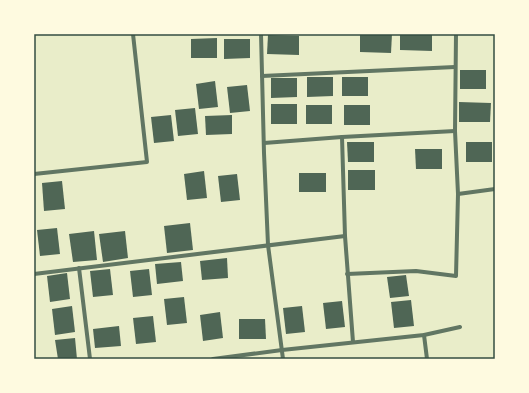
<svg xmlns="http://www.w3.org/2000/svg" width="529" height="393" font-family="'Golos Text',sans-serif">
	<rect width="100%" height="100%" fill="#e9edc9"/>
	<g fill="#4f6655">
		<polygon points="360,34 392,34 391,53 360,52"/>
		<polygon points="400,34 432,34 432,51 400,50"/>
		<polygon points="268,35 299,36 299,55 267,54"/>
		<polygon points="217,38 217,58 191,58 191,39"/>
		<polygon points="224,39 250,39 250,58 224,59"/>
		<rect x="460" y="70" width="26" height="19"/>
		<polygon points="307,77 333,77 333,96 307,97"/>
		<rect x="342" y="77" width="26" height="19"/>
		<polygon points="271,78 297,78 297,97 271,98"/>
		<polygon points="215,81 218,107 199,109 196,84"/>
		<polygon points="247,85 250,111 230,113 227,87"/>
		<polygon points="459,102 491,103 490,122 459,122"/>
		<rect x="271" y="104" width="26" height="20"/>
		<rect x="306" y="105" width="26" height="19"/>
		<rect x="344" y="105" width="26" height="20"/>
		<polygon points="195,108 198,134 178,136 175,110"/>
		<polygon points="171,115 174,141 154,143 151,117"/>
		<polygon points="232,115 232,134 206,135 205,116"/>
		<polygon points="347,142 374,142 374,162 348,162"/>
		<rect x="466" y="142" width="26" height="20"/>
		<polygon points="415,149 442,149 442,169 416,169"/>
		<rect x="348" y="170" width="27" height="20"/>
		<polygon points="204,171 207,198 187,200 184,174"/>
		<rect x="299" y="173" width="27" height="19"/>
		<polygon points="237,174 240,200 221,202 218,176"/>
		<polygon points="62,181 65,209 44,211 42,183"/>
		<polygon points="190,223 193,250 167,253 164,226"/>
		<polygon points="57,228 60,254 40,256 37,230"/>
		<polygon points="94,231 97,260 73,262 69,234"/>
		<polygon points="125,231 128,258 103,262 99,234"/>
		<polygon points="227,258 228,278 202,280 200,261"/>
		<polygon points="181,262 183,281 157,284 155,264"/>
		<polygon points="110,269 113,295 93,297 90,271"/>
		<polygon points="149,269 152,295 133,297 130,271"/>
		<polygon points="67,273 70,299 50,302 47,276"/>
		<polygon points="406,275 409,296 390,298 387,277"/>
		<polygon points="184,297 187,323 167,325 164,299"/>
		<polygon points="411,300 414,326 394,328 391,302"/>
		<polygon points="342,301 345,327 326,329 323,303"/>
		<polygon points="72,306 75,332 55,335 52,309"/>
		<polygon points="302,306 305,332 286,334 283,308"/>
		<polygon points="220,312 223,338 203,341 200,315"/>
		<polygon points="153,316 156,342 136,344 133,318"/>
		<polygon points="239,319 265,319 266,339 239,339"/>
		<polygon points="119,326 121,346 95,348 93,329"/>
		<polygon points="75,338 77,359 58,359 55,340"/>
	</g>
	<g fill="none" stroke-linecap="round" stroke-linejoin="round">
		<g stroke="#617663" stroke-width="4">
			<polyline points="261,34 264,153 268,245 283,359"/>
			<polyline points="262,76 455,67"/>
			<polyline points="342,137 345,236 353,342"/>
			<polyline points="264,143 342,137 455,131"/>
			<polyline points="34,174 147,162 133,34"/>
			<polyline points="458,194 495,189"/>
			<polyline points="79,268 90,359"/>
			<polyline points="34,274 345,236"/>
			<polyline points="347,274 416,271 456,276 458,194 455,131 456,34"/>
			<polyline points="424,335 427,359"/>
			<polyline points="213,359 282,350 424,335 460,327"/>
		</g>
	</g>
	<rect width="529" height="393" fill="none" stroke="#fefae0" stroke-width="70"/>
	<rect x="35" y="35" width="459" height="323" fill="none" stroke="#344e41" stroke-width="1.5"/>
</svg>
